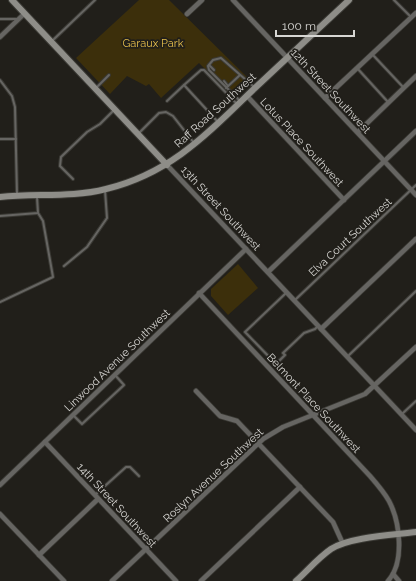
<svg xmlns="http://www.w3.org/2000/svg" width="416" height="581" font-family="Raleway,sans-serif">
	<rect width="100%" height="100%" fill="#211f1a"/>
	<g fill="#3c2f0b">
		<polygon points="139,0 169,0 252,82 234,98 199,63 161,98 149,84 146,86 127,76 110,94 76,58"/>
		<polygon points="238,264 258,288 228,315 211,296 211,289"/>
	</g>
	<g fill="none" stroke-linecap="round" stroke-linejoin="round">
		<defs>
			<g id="lane">
				<polyline points="394,0 411,17"/>
				<polyline points="0,19 17,19"/>
				<polyline points="52,41 95,0"/>
				<polyline points="372,54 403,87"/>
				<polyline points="209,65 214,70"/>
				<polyline points="357,68 388,102"/>
				<polyline points="0,80 12,96 15,107 17,194"/>
				<polyline points="224,81 228,86"/>
				<polyline points="96,88 109,75"/>
				<polyline points="226,88 240,75"/>
				<polyline points="167,101 184,85"/>
				<polyline points="240,101 209,70 208,66 213,60 221,58 254,87"/>
				<polyline points="218,122 184,85 201,70 204,70 237,104"/>
				<polyline points="139,133 159,113 166,112 173,116 194,143"/>
				<polyline points="0,139 16,139"/>
				<polyline points="73,179 60,166 61,157 87,132 100,124 114,110"/>
				<polyline points="0,216 38,213 37,197"/>
				<polyline points="64,266 87,247 107,218 105,190"/>
				<polyline points="286,293 245,332 276,364 285,355 283,353 304,333 315,329 318,326"/>
				<polyline points="295,300 416,185"/>
				<polyline points="0,302 53,277 43,221 38,213"/>
				<polyline points="347,357 416,291"/>
				<polyline points="402,414 416,401"/>
				<polyline points="74,416 82,424 124,385 115,375"/>
				<polyline points="96,494 126,467 130,467 139,476"/>
			</g>
			<g id="street">
				<polyline points="233,0 416,195"/>
				<polyline points="187,14 202,0"/>
				<polyline points="0,37 24,14"/>
				<polyline points="247,96 344,200"/>
				<polyline points="325,98 416,13"/>
				<polyline points="358,132 416,76"/>
				<polyline points="167,165 416,430"/>
				<polyline points="268,272 416,131"/>
				<path d="M199 293 370 476C377 484 384 492 389 501 400 522 405 562 388 581"/>
				<polyline points="321,329 416,239"/>
				<polyline points="196,391 220,416 237,421 258,443 333,522 343,544"/>
				<polyline points="45,442 176,581"/>
				<polyline points="0,485 246,249"/>
				<polyline points="0,514 64,581"/>
				<polyline points="39,555 98,499"/>
				<polyline points="393,574 399,581"/>
				<polyline points="112,581 263,439 283,427 365,394 416,347"/>
				<polyline points="201,581 300,487"/>
			</g>
			<g id="secondary">
				<polyline points="12,0 167,165"/>
				<path d="M0 197C35 193 71 198 106 189 172 173 209 132 256 87 287 58 318 29 349 0"/>
				<path d="M296 581C307 571 318 558 331 549 349 537 393 535 416 532"/>
			</g>
		</defs>
		<use href="#lane" stroke="#3a3934" stroke-width="4"/>
		<use href="#street" stroke="#3a3934" stroke-width="6"/>
		<use href="#secondary" stroke="#3a3934" stroke-width="8"/>
		<use href="#lane" stroke="#666562" stroke-width="2"/>
		<use href="#street" stroke="#666562" stroke-width="4.5"/>
		<use href="#secondary" stroke="#8e8d88" stroke-width="6"/>
	</g>
	<g text-anchor="middle" stroke-width="3.5" stroke-linejoin="round" paint-order="stroke">
		<g font-size="11" fill="#e7bf4b" stroke="#211f1a">
			<text x="153" y="47">Garaux Park</text>
		</g>
		<g font-size="11" fill="#d7d6d3" stroke="#211f1a">
			<text transform="translate(331 91) rotate(47)" y="4">12th Street Southwest</text>
			<text transform="translate(215 110) rotate(-42)" y="4">Raff Road Southwest</text>
			<text transform="translate(302 142) rotate(47)" y="4">Lotus Place Southwest</text>
			<text transform="translate(221 208) rotate(47)" y="4">13th Street Southwest</text>
			<text transform="translate(350 237) rotate(-43)" y="4">Elva Court Southwest</text>
			<text transform="translate(117 360) rotate(-44)" y="4">Linwood Avenue Southwest</text>
			<text transform="translate(314 403) rotate(47)" y="4">Belmont Place Southwest</text>
			<text transform="translate(213 475) rotate(-43)" y="4">Roslyn Avenue Southwest</text>
			<text transform="translate(117 505) rotate(47)" y="4">14th Street Southwest</text>
		</g>
	</g>
	<path d="M276 30v6h78v-6" fill="none" stroke="#d7d6d3" stroke-width="2"/>
	<text x="282" y="30" font-size="12" fill="#d7d6d3" stroke="#211f1a" stroke-width="3" paint-order="stroke">100 m</text>
</svg>
